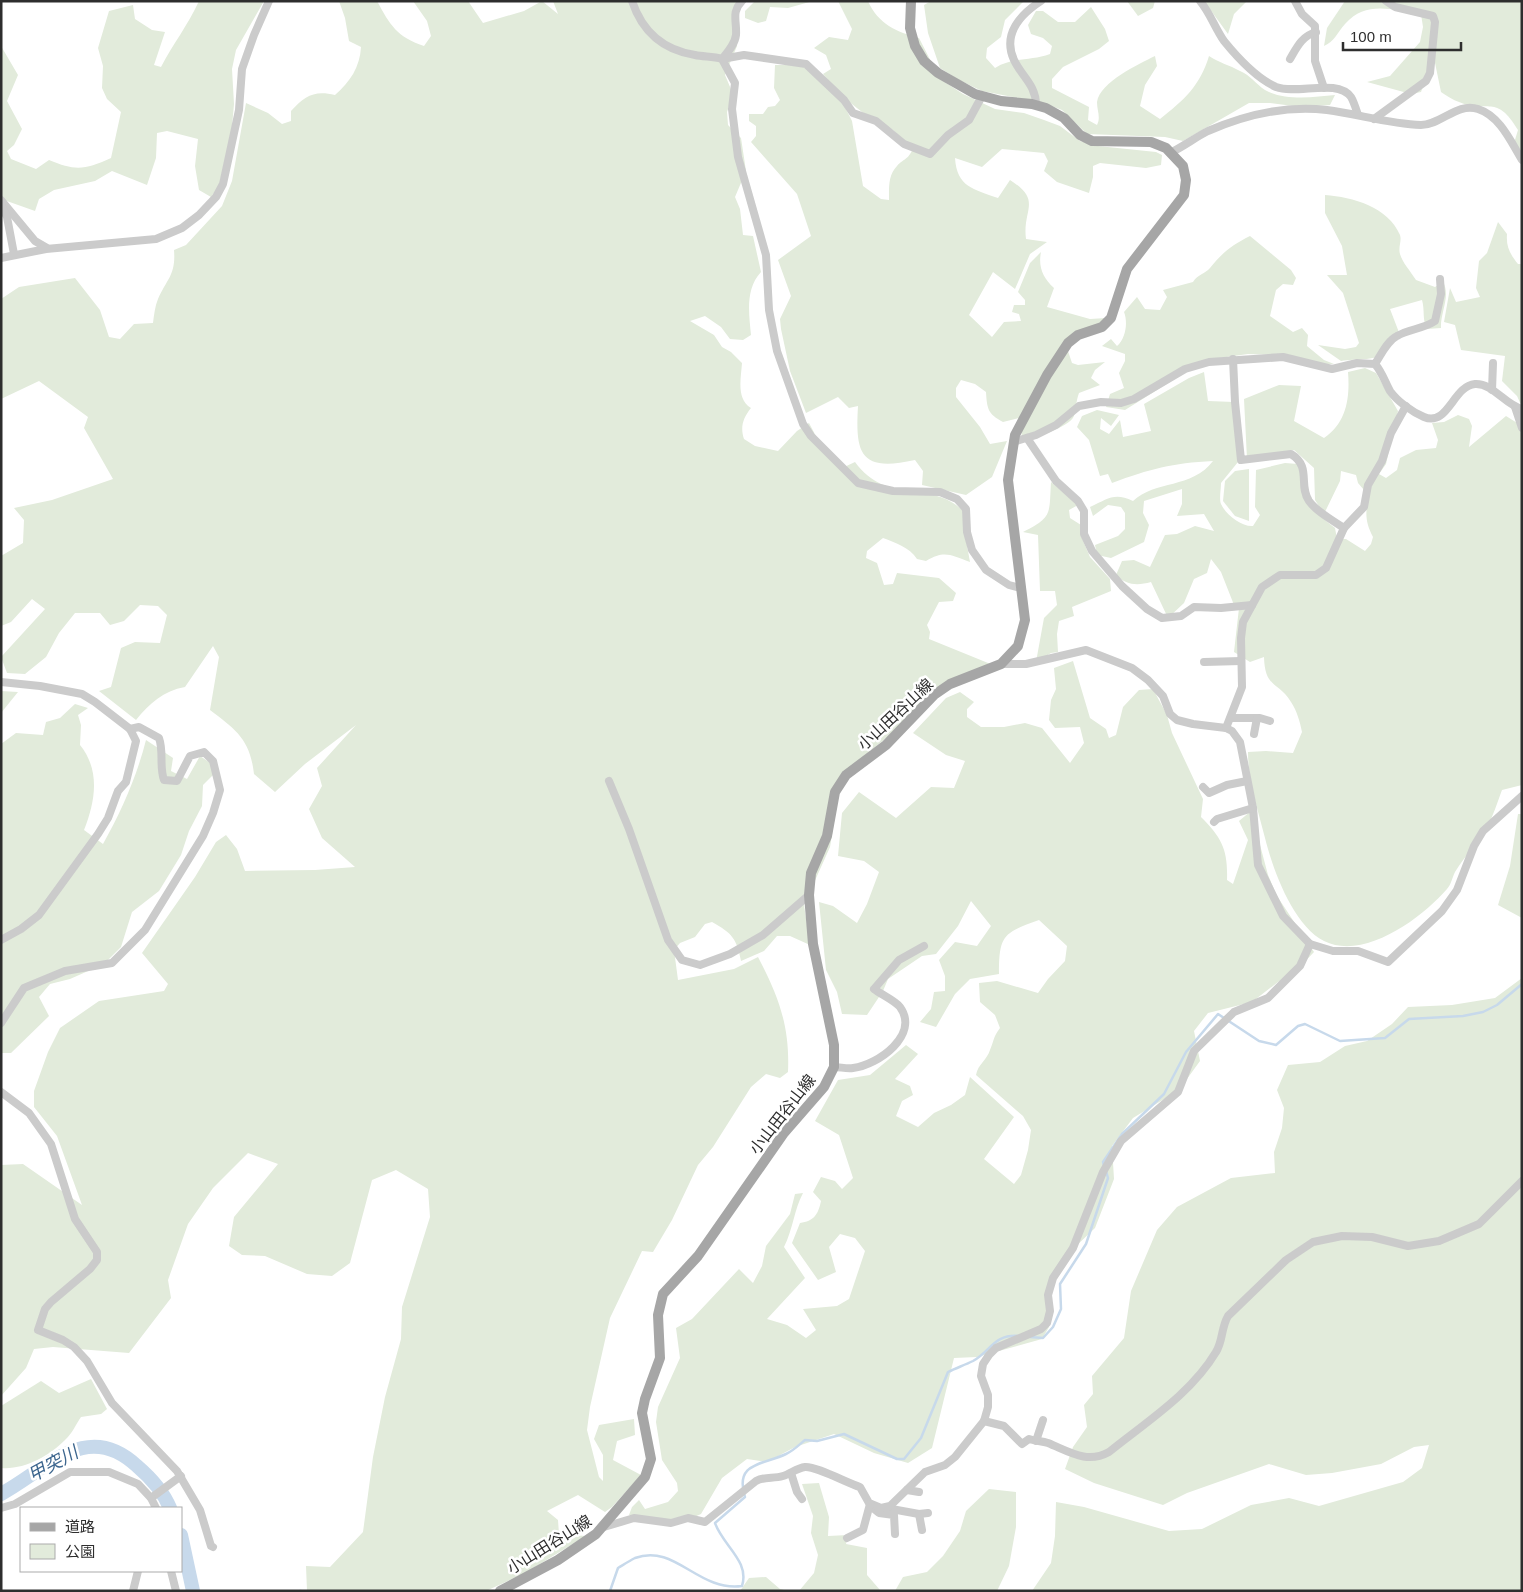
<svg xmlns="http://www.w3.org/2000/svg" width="1523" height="1592" font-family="Arial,'Noto Sans JP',sans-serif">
	<rect width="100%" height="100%" fill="#fff"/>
	<g fill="#e2ebdb">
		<path d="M199 1H264L236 50 232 69 234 104 232 127 219 186 211 197 199 190 195 166 198 139 167 131 157 133 156 158 147 185 112 171 95 181 54 190 39 199 35 211 4 200 1 196V46L18 75 7 101 22 129 14 145 7 151 11 159 36 169 49 160C75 171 85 170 111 158L121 112 107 99 102 88 103 66 98 48 109 11 133 5 135 19 152 30 165 32 154 65 161 67C173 44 188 25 199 1Z"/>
		<path d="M339 1H377C390 25 397 37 424 46L431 36 427 21 413 1H468L483 23 524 11 542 1 558 14 553 1H744L737 11V46L725 75 733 94 727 112 728 125 741 138 746 171 735 197 740 209 743 235 753 236 761 272C745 289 749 314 751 335L743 340 730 339 721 327 705 316 690 321 714 335 722 347 731 352 742 363C741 378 736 399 751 408 743 418 740 427 744 439L755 446 778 451 797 431 809 423 826 455 840 469 855 462C888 507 934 479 964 512V529L970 562C950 555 945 550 926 561L917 559C909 547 896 543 883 538L867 551 866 558 877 563 884 585 893 584 897 573 939 578 956 593 953 601 939 602 927 625 930 632 929 639 993 665 939 695 842 774 830 847 804 905 810 945 790 936H777L764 951 741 961C737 939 732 933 712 922L705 924 695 937 680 943 674 950 678 980 734 969 758 957C779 997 790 1027 788 1072L780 1078 766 1074 751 1087 713 1147 698 1165 672 1220 653 1252 642 1251 610 1318 590 1407 587 1430 599 1477 603 1481V1455L594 1439 599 1425 634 1419 635 1435 617 1441 613 1460 641 1475 612 1507 605 1512 578 1495 547 1511 558 1520 559 1534 586 1536 525 1573 486 1591H307L306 1566 330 1567 363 1532 373 1457 385 1397 401 1339 402 1307 430 1217 428 1189 396 1170 372 1180 350 1263 332 1276 307 1274 265 1256 242 1255 229 1246 234 1217 278 1164 248 1153 213 1188 188 1224 168 1280 171 1298 129 1353 53 1347 34 1349 26 1368 1 1396V1165L23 1164 82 1205 57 1136 34 1107V1091L48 1052 60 1028 99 1001 164 991 168 984 142 953 195 877 216 842 226 835 237 849 245 871 315 870 355 867 322 838 309 809 322 786 317 768 356 725 305 764 275 792 254 774C250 739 236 730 210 710L219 657 213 646 185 687C163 691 150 703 136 720L99 691 111 687 121 648 135 642 160 643 167 615 158 606 140 605 124 621 110 625 100 613H75L59 633 46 657 25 674 7 673 1 657 45 609 32 599 11 622 1 626V556L23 543 24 520 14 508 52 500 113 479 84 428 88 417 39 381 1 399V299L19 287 75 278 100 310 109 337 120 339 134 324 153 323C154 315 155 306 158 299 167 279 176 275 174 250L186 245 222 206 232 181 246 103 268 113 282 124 291 121V111C305 96 314 90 335 95 350 82 360 67 361 47L349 41 345 18Z"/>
		<polygon points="755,1 813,1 788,8 770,7 766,21 758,23 745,18 745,11"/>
		<path d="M838 1H868C878 24 897 32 919 38L940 79 963 94 995 109 1024 113 1044 120 1060 126 1080 141 1098 146 1156 152 1162 155 1161 165 1146 168 1100 163 1093 166V177L1089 193 1057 182 1044 171 1048 161 1044 153 1002 149 982 167 955 158C957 187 973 189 998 198L1010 180C1043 201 1022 209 1026 239L1047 242 1030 254 1015 289 993 272 969 315 992 337 1004 322 1021 321 1019 314 1012 312 1014 305H1025V300L1018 292 1030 263 1041 252C1038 267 1043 278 1054 288L1047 307 1090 319 1106 318 1104 322 1065 342 1072 363 1078 365 1105 362 1095 370 1091 378 1100 385 1079 393C1076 401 1076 409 1074 416 1069 428 1032 438 1021 443L1022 429 1019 418 1003 422C988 414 987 409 986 392L975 384 961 380 956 388V397L980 427 990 444 1007 441 992 477 966 495 922 485 923 471 915 460C861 472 855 455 858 406L849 408 838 397 806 413 790 371 781 329 780 319 791 296 778 260 811 236 797 194 751 142 756 136V126L749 121V114H763L768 107 775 106 780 100 774 88 775 65H796L813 69 843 103 852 121 863 186 881 199 889 200C889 188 888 175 897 166 904 158 907 161 913 149L893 130 862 112 843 97 823 74 831 69 826 55 814 48 829 37 848 40 852 29Z"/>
		<path d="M931 1H1024L1005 20 1001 37 987 48 986 58 995 68C1013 57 1031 61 1050 54L1052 46 1043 38 1031 34 1028 25 1036 11H1043L1058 22H1075L1091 7 1105 29 1109 41 1099 49 1063 67 1052 79V88L1089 107 1088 120 1097 125C1101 117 1097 111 1097 102 1100 82 1139 64 1155 56L1157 66 1145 85 1140 106 1160 119C1184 100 1200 86 1209 56 1220 63 1229 65 1240 71 1250 75 1256 84 1265 90 1285 101 1314 97 1335 95L1330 105 1301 107 1270 103H1249L1183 141 1165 137 1087 134 1062 110 1044 103 982 91 959 80 940 68 928 33 924 5Z"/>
		<polygon points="1127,1 1155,1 1153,8 1138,16"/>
		<polygon points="1204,1 1247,1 1234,14 1228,34"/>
		<path d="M1345 1H1522V151L1514 143 1518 130C1496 93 1488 114 1459 102 1453 100 1447 96 1441 92L1434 58C1426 68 1426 80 1421 92L1411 94 1367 82 1390 76 1420 42 1423 27 1421 14C1392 10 1366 0 1345 24 1337 33 1335 41 1324 46L1327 28Z"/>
		<path d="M1325 195C1353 197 1388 207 1400 235 1402 241 1398 247 1400 254 1402 262 1411 272 1416 280L1435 287 1443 282C1451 296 1440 313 1441 328L1427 329C1422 320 1425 310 1422 300L1390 309 1400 335C1375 366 1376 356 1341 361L1318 345 1345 349 1356 347 1359 343 1343 293 1327 275H1347L1342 246 1325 213Z"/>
		<path d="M1498 222 1507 234C1506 247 1510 254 1518 264H1522V407L1517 396 1502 381 1505 356 1461 350 1455 325 1444 322 1450 288 1456 302 1480 297 1476 288 1479 261 1487 253Z"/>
		<path d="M1250 236 1291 270 1296 278 1293 285 1283 284 1276 290 1270 316 1293 332 1302 328 1308 335 1307 346 1324 360 1334 364H1315L1285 355 1248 354 1205 360 1125 410 1106 407 1110 394 1124 388 1119 373 1125 361V354L1102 346 1111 339 1117 346C1126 338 1128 322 1124 312L1137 297 1145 309 1160 310 1167 297 1163 290 1193 282C1198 274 1205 274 1210 268 1223 252 1232 245 1250 236Z"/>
		<path d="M1365 368 1376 373 1398 411 1386 464 1379 474 1386 478 1397 470 1400 458 1416 450 1436 448 1438 440 1432 423 1444 422 1458 415 1469 419 1472 426 1469 447 1506 416 1522 426V785L1502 790C1497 803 1493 817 1486 829 1477 844 1464 857 1455 872 1452 878 1451 885 1447 889 1422 918 1364 961 1324 941 1293 925 1273 870 1265 838 1258 810 1248 781 1248 752L1266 751 1293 753 1302 732C1300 722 1297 711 1291 702 1278 681 1265 689 1264 657L1250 662 1234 652 1239 608 1234 605 1221 572 1211 559 1207 573 1194 579 1184 603 1168 618 1151 582C1137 586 1126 585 1116 575L1122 561 1134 560 1150 567 1165 535 1177 534 1195 526 1214 531 1204 514 1177 516 1182 504V489L1144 501 1143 513 1149 525 1144 542 1111 558 1097 555 1095 545 1118 536 1125 529V513L1121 507 1108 505 1093 516 1090 507C1108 499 1114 492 1133 501 1155 480 1192 489 1213 461 1172 463 1150 469 1112 483L1108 474 1100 476 1089 440 1077 427 1082 416 1097 410 1119 415 1111 426 1101 418 1100 429 1109 434 1120 420 1123 437 1151 431 1144 404 1189 378 1204 372 1208 401 1234 402 1238 462 1221 483C1221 489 1219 499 1221 504 1226 515 1242 527 1253 526L1260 515 1255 507 1256 470 1285 463 1298 464C1307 496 1308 508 1335 528L1337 539H1346L1365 551 1371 544 1373 537C1365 522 1365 512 1369 496L1358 483 1356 475 1341 471 1340 481 1324 514 1315 500 1314 468 1294 450 1247 459 1244 399 1279 385 1301 386 1294 421 1324 438C1347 423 1350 397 1348 372Z"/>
		<polygon points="1249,469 1249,521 1235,516 1223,501 1225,481 1235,471"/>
		<path d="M1051 482 1078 505 1069 510 1070 518 1081 525V536L1090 557 1110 579 1111 591 1072 607 1074 616 1059 621 1057 634 1058 652 1051 653 1036 662 1044 618 1057 605 1055 591H1040L1038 535 1023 532C1053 517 1049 514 1051 482Z"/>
		<path d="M1073 661 1090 718 1106 729 1109 738 1116 735 1123 707 1139 690 1153 689 1167 715 1172 733 1203 799 1201 817C1222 838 1228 850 1227 880L1233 884 1248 840 1239 821 1251 811 1268 875 1277 896 1314 952 1295 972 1278 982 1252 1002 1208 1013 1194 1031 1200 1061 1179 1090 1133 1118 1112 1146 1114 1179 1095 1228 1074 1248 1052 1284 1049 1327 1042 1339 977 1357 954 1358 932 1448 908 1463 874 1453 834 1434 795 1447 767 1462 747 1459 722 1478 701 1514 690 1519 659 1521 629 1515 632 1507 639 1500 645 1509 668 1502 678 1491 677 1483 662 1460 656 1422 658 1407 680 1358 676 1328 692 1319 739 1269 753 1283 762 1266 766 1246 790 1214 795 1194 803 1193C794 1210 793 1229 784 1247L805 1278 767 1319 787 1325 806 1338 816 1330 803 1309 837 1306 849 1299 865 1251 855 1238 840 1234 829 1247 836 1272 818 1280 792 1243 800 1223C814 1221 818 1215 821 1201L813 1192 821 1177 835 1181 842 1189 853 1178 839 1135 815 1121 838 1080 870 1075 906 1045 918 1054 895 1079 910 1086 913 1095 902 1101 896 1116 918 1127 934 1113 951 1105 965 1095 970 1077 1014 1117 984 1159 1014 1184 1021 1175 1028 1150 1031 1130 1023 1116 976 1075C978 1064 987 1060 990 1050 994 1041 993 1037 1000 1028L995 1015 980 1002 979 983 997 981 1038 993 1048 979 1065 961 1067 946 1039 920C1003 933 999 935 999 974L970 979 955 994 936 1027 920 1022 931 1009 934 992 945 991V976L939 960 955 942 977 946 991 926 971 901 958 926 936 954 922 956 888 979 883 991 867 1015 842 1014 837 992 826 970 819 902 833 906 857 923 867 904 879 872 864 861 838 856 842 813 859 792 896 818 931 787 954 788 965 761 946 755 913 733 946 698 960 692 974 702 967 709V717L981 727H1004L1025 723 1042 728 1070 763 1084 743 1080 727 1055 728 1049 720 1051 700 1056 689 1054 668Z"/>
		<polygon points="1,691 18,692 1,713"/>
		<path d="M75 704 88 708 78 715 81 725 80 745C101 771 95 802 84 830L103 844C121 812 137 776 146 740L173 758 171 771 187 779 200 756 219 769 203 785 202 806 189 831 181 855 159 891 132 912 121 947 104 964 70 979 50 984 39 997 49 1016 11 1053H1V744L16 733 43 735 46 722 60 718Z"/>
		<polygon points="1518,814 1522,814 1522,918 1498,905 1510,866"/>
		<polygon points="1522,978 1522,1591 1032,1591 1051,1563 1055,1536 1056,1502 1084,1507 1169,1531 1202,1529 1251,1505 1289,1498 1319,1506 1403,1482 1422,1468 1429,1445 1414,1447 1381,1464 1332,1473 1306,1475 1269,1464 1187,1493 1163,1505 1094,1483 1065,1469 1073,1447 1087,1427 1084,1405 1093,1394 1092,1376 1124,1338 1131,1291 1157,1230 1177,1207 1231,1178 1275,1173 1274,1152 1282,1128 1284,1108 1277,1090 1288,1065 1320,1062 1345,1046 1367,1041 1392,1024 1408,1007 1452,1005 1495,998"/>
		<path d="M91 1379 107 1409 101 1414 81 1417C76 1424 72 1434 65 1440 49 1456 24 1470 1 1468V1406L41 1381 59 1393Z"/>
		<polygon points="819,1483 829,1517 828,1536 848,1535 846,1544 867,1548 867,1575 880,1590 885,1591 799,1591 814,1573 818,1555 811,1533 813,1516 802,1484"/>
		<polygon points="989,1489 1016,1492 1016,1527 1009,1566 997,1591 895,1591 903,1577 927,1572 943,1556 960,1531 966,1511"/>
		<polygon points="766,1577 780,1589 788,1591 740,1591 749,1578"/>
	</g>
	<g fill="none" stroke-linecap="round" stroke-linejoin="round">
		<g stroke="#c7d9eb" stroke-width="2.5">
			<polyline points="1104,1166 1103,1162 1122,1134 1164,1094 1186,1052 1218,1014 1259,1041 1276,1045 1298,1026 1305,1024 1340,1041 1385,1038 1409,1019 1463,1016 1483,1012 1497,1005 1522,984"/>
			<polyline points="1030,1337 1043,1338 1053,1327 1061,1309 1060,1284 1086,1244 1108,1178 1106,1171"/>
			<polyline points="300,1591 301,1591"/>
			<path d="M610 1591 618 1568C623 1565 629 1561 635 1558 675 1543 698 1592 742 1586 750 1561 723 1546 715 1523L745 1497C734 1462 763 1465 786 1454 793 1451 799 1445 805 1440L817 1441 844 1434 897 1459H904L921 1438 948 1372C956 1368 965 1365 973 1361 991 1351 994 1334 1019 1336"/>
		</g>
		<g stroke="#c7d9eb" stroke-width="14">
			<path d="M1 1494C47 1469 87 1419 137 1466 151 1478 163 1491 170 1508"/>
			<polyline points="181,1535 193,1591"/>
		</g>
		<g stroke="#cbcbcb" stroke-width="8">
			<path d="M632 1C642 31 663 50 695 55 704 57 713 56 722 59L735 83 732 109 738 157 766 255 769 310 777 351 803 424 811 436 858 483 893 491 940 492 957 499 966 509 967 532 972 550 986 570 1009 585 1020 588"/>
			<path d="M742 1C731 12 737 21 736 35 735 44 728 52 722 59L744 55 806 64 844 100 853 113 876 121 904 144 930 154 948 135 969 120 982 96"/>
			<path d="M1200 1C1210 13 1215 28 1224 41 1237 57 1256 78 1276 87 1297 95 1337 78 1351 97 1354 102 1356 109 1358 115"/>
			<polyline points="1295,1 1302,14 1315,26 1315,61 1324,88"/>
			<path d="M1290 59C1297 47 1302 36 1316 32"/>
			<path d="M1036 105C1036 85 1022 77 1014 60 1002 34 1021 14 1041 1"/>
			<polyline points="1374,119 1426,81 1430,73 1435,22 1433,16 1395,7 1386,1"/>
			<path d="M1172 152C1184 146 1196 137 1208 131 1245 115 1286 105 1327 110 1358 114 1389 124 1421 125 1441 125 1457 102 1478 109 1500 116 1511 142 1522 160"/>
			<polyline points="1,200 35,241 47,248"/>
			<polyline points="1,205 7,217 14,254"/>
			<polyline points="1,258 46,249 156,239 182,228 199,215 216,197 223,184 239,110 242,69 254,35 269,1"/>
			<path d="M1233 359 1235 402 1241 460 1291 454C1312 467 1298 485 1309 501 1317 512 1332 520 1344 528"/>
			<path d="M1375 364C1381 355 1387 341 1397 336 1409 329 1423 329 1435 321L1441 294 1440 279"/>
			<polyline points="1492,390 1493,363"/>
			<polyline points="1515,407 1522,428"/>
			<polyline points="1027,438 1056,481 1078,501 1084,511 1084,534 1092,551 1122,586 1147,609 1162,618 1181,616 1194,607 1221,608 1252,605"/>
			<path d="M1013 442 1036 435 1056 425 1079 406 1101 402 1121 403 1134 399 1185 369 1209 362 1283 357 1332 369 1357 363 1375 364C1382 372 1385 382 1390 391 1397 401 1412 412 1424 417 1448 427 1453 386 1475 384 1493 383 1505 405 1522 409"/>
			<polyline points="1204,662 1241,661"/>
			<polyline points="1001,664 1026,664 1086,650 1132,668 1148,680 1163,696 1170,714 1177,720 1193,724 1226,728 1232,731 1240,742 1253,808 1258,865 1283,916 1310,944 1333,951 1358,951 1388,962 1442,911 1457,890 1474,846 1483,831 1522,796"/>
			<polyline points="1,682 40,686 82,694 95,702 130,729 136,741 126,782 118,791 108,818 98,834 39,915 21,929 1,940"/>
			<polyline points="1232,718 1260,718 1270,721"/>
			<polyline points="1226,728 1242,687 1241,638 1243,622 1262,587 1280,575 1316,575 1326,568 1344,528 1364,507 1368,485 1382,461 1391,433 1406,406"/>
			<polyline points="1254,734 1257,718"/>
			<polyline points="609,781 629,829 668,940 682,960 700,965 730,954 763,935 809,895"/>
			<polyline points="1203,787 1209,793 1227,785 1247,781"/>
			<polyline points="1214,822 1217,819 1253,808"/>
			<path d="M1 1023 24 988 65 971 112 963 145 930 203 836 213 813 220 790 213 761 204 752 190 756 177 781 164 780C159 766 164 752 159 738L139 727 130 729"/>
			<path d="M834 1067C840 1067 847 1069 853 1068 878 1065 920 1035 900 1007 894 1000 882 995 874 989L899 960 924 946"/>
			<polyline points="1,1092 29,1113 51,1144 75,1219 97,1252 97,1260 90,1269 51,1302 45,1309 38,1330 63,1340 74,1347 87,1361 112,1403 177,1471 200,1510 211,1546 213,1547"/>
			<path d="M984 1421 1004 1426 1022 1444 1029 1439C1035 1441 1042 1441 1048 1443 1070 1452 1087 1464 1109 1452 1146 1422 1191 1394 1216 1352 1223 1341 1221 1328 1228 1316L1286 1260 1313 1242 1342 1236 1372 1237 1408 1246 1439 1241 1479 1224 1522 1181"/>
			<polyline points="1036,1441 1043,1420"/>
			<polyline points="791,1473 797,1492 802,1499"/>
			<polyline points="907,1490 919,1492"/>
			<polyline points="151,1498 181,1476"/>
			<polyline points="1,1508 15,1504 70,1472 109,1472 138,1484 151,1498 156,1508"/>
			<polyline points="886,1508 919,1514 928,1513"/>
			<polyline points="874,1509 879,1513 894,1515 895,1534"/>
			<polyline points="919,1514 922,1530"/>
			<path d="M604 1527 634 1518 671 1523 688 1518 705 1522 756 1481C765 1476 773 1479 783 1476 790 1474 797 1468 805 1467 816 1466 847 1483 860 1487L869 1503 881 1508 890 1506 925 1472 945 1465 955 1457 984 1421 988 1407V1395L981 1376 983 1364 989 1355 996 1348 1041 1329 1047 1323 1050 1311 1048 1295 1053 1278 1073 1248 1103 1172 1121 1141 1178 1092 1194 1051 1234 1012 1268 998 1300 966 1310 944"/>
			<polyline points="847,1538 863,1530 870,1504"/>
			<polyline points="171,1571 176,1591"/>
			<polyline points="133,1591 138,1571"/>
		</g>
		<polyline stroke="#a6a6a6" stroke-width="10" points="500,1591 558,1560 596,1534 645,1477 651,1459 642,1413 645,1399 660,1358 658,1315 663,1294 698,1256 784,1133 824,1087 834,1067 834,1045 813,944 809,895 811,873 827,836 835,792 846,775 886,745 934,695 950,684 1001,664 1018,646 1025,620 1008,480 1015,435 1047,375 1068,343 1078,335 1102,327 1111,318 1127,269 1184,195 1186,180 1183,166 1166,148 1151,142 1092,141 1080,135 1064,118 1046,108 1032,104 1001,101 975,94 938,73 924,61 915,46 910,28 911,1"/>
	</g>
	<g text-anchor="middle" stroke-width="5" stroke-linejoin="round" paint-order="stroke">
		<g font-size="16" fill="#2e2e2e" stroke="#fff">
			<text transform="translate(895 714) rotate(-43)" y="6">小山田谷山線</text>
			<text transform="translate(782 1114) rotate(-52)" y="6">小山田谷山線</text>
			<text transform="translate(549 1544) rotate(-32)" y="6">小山田谷山線</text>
		</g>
		<g font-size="18" font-style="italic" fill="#3d668e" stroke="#fff">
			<text transform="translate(53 1464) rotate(-29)" y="6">甲突川</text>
		</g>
	</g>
	<rect width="1523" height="1592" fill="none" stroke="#2e2e2e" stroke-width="5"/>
	<rect x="20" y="1507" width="162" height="65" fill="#ffffff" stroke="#ababab"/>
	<rect x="30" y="1523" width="25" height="8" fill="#a6a6a6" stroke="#ababab"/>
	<text x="65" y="1532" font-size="15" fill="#2e2e2e">道路</text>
	<rect x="30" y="1544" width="25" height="15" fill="#e2ebdb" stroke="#ababab"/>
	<text x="65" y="1557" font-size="15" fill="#2e2e2e">公園</text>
	<path d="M1343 42v8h118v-8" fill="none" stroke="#2e2e2e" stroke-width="2.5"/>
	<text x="1350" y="42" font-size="15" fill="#2e2e2e" stroke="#ffffff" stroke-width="4" paint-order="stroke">100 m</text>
</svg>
